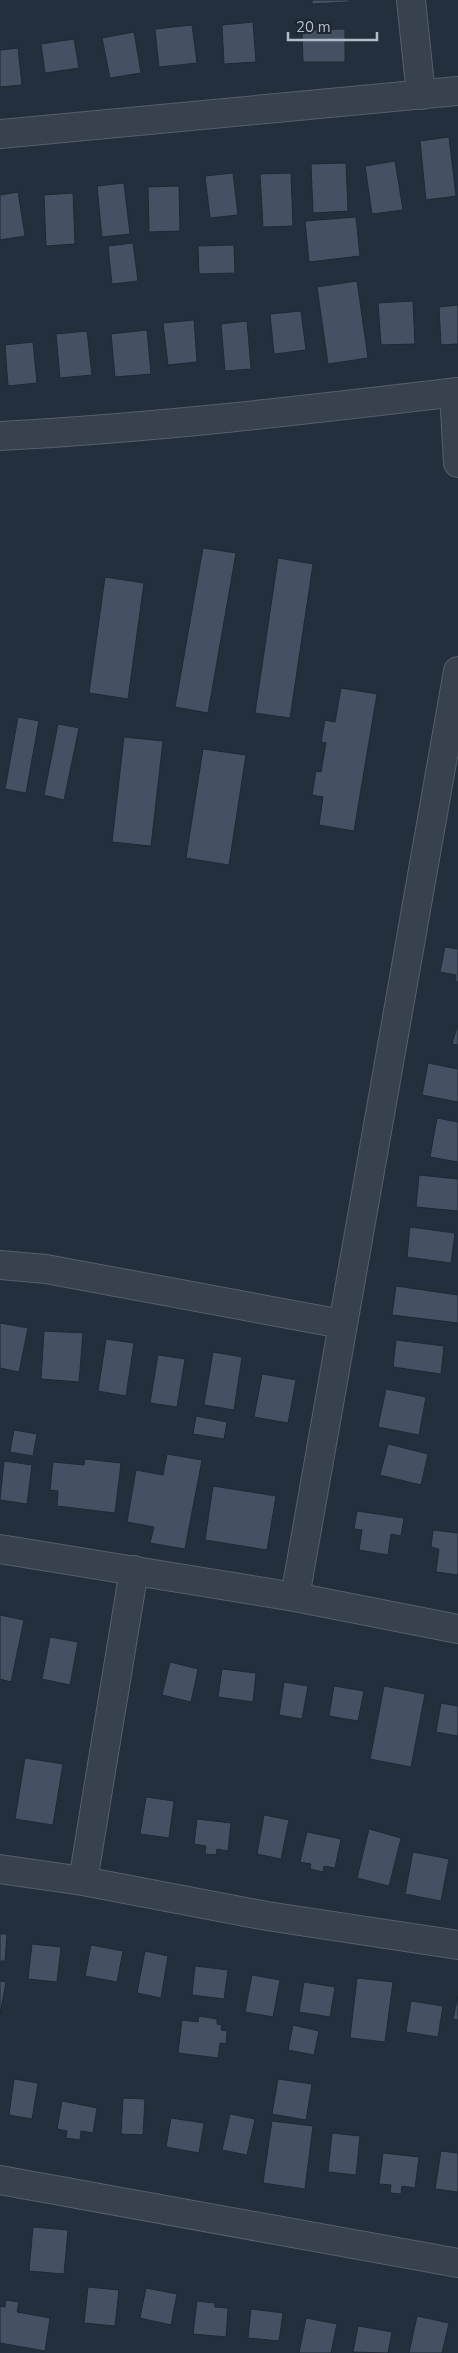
<svg xmlns="http://www.w3.org/2000/svg" width="458" height="2353" font-family="'Nunito Sans',sans-serif">
	<rect width="100%" height="100%" fill="#242f3e"/>
	<g fill="#455162" stroke="#1f2835">
		<polygon points="312,0 349,0 349,2 312,4"/>
		<polygon points="253,22 256,62 224,64 222,25"/>
		<polygon points="192,25 197,63 159,67 155,29"/>
		<polygon points="345,29 345,62 303,62 302,30"/>
		<polygon points="134,32 141,73 110,78 102,38"/>
		<polygon points="74,39 79,68 45,73 41,44"/>
		<polygon points="18,48 22,85 0,87 0,50"/>
		<polygon points="449,137 456,196 426,200 420,141"/>
		<polygon points="395,161 403,210 372,214 365,166"/>
		<polygon points="346,163 348,211 313,213 311,164"/>
		<polygon points="233,173 238,215 210,218 205,176"/>
		<polygon points="291,173 293,226 263,227 260,174"/>
		<polygon points="124,183 130,234 102,237 97,186"/>
		<polygon points="179,186 180,231 149,232 148,187"/>
		<polygon points="18,192 25,236 0,240 0,195"/>
		<polygon points="73,193 75,244 46,246 44,195"/>
		<polygon points="356,217 360,256 309,262 305,221"/>
		<polygon points="133,243 138,281 112,284 108,246"/>
		<polygon points="234,245 235,273 199,274 198,246"/>
		<polygon points="357,281 368,358 328,364 317,287"/>
		<polygon points="413,301 415,344 381,345 378,303"/>
		<polygon points="458,305 458,344 441,345 439,307"/>
		<polygon points="301,311 306,350 274,354 270,314"/>
		<polygon points="194,320 197,362 168,365 163,323"/>
		<polygon points="247,321 251,369 225,371 221,324"/>
		<polygon points="147,330 151,374 115,377 111,334"/>
		<polygon points="87,331 92,375 60,378 56,334"/>
		<polygon points="33,342 37,383 8,386 5,345"/>
		<polygon points="203,548 236,553 208,713 175,707"/>
		<polygon points="278,558 313,564 290,718 255,713"/>
		<polygon points="105,577 144,583 128,699 89,693"/>
		<polygon points="341,688 377,694 354,831 319,825 323,797 312,795 316,771 321,772 326,743 321,742 325,720 335,722"/>
		<polygon points="18,717 39,721 26,793 5,789"/>
		<polygon points="58,724 79,728 64,800 44,795"/>
		<polygon points="124,737 163,741 151,846 112,842"/>
		<polygon points="203,749 246,755 229,865 186,858"/>
		<polygon points="445,947 458,949 458,982 455,981 456,975 440,972"/>
		<polygon points="458,1024 458,1045 452,1044"/>
		<polygon points="428,1063 458,1069 458,1102 422,1095"/>
		<polygon points="437,1118 458,1122 458,1162 430,1157"/>
		<polygon points="419,1175 458,1179 458,1211 416,1207"/>
		<polygon points="410,1227 455,1233 451,1263 407,1257"/>
		<polygon points="396,1286 458,1295 458,1323 392,1315"/>
		<polygon points="0,1323 28,1328 19,1372 0,1368"/>
		<polygon points="44,1331 83,1333 79,1382 41,1379"/>
		<polygon points="106,1339 134,1343 126,1396 98,1391"/>
		<polygon points="396,1340 444,1346 441,1374 393,1367"/>
		<polygon points="213,1352 242,1357 234,1410 204,1405"/>
		<polygon points="158,1355 185,1359 177,1407 150,1403"/>
		<polygon points="262,1374 296,1380 288,1423 254,1417"/>
		<polygon points="386,1389 426,1397 419,1435 378,1427"/>
		<polygon points="196,1416 227,1422 224,1439 193,1434"/>
		<polygon points="14,1430 37,1434 33,1456 10,1452"/>
		<polygon points="388,1444 428,1454 421,1485 380,1475"/>
		<polygon points="167,1454 202,1460 185,1549 150,1543 154,1527 127,1522 136,1470 163,1475"/>
		<polygon points="85,1459 121,1463 115,1513 57,1506 58,1491 50,1490 53,1462 84,1465"/>
		<polygon points="4,1461 32,1465 27,1504 0,1500"/>
		<polygon points="213,1486 276,1496 267,1550 205,1540"/>
		<polygon points="357,1511 404,1518 401,1536 391,1534 388,1555 359,1550 362,1530 354,1529"/>
		<polygon points="433,1530 458,1533 458,1575 436,1572 439,1549 431,1547"/>
		<polygon points="0,1615 24,1620 11,1682 0,1679"/>
		<polygon points="50,1637 78,1642 70,1685 42,1679"/>
		<polygon points="170,1662 198,1669 191,1702 162,1695"/>
		<polygon points="222,1669 256,1673 253,1702 218,1697"/>
		<polygon points="284,1682 308,1686 302,1719 279,1715"/>
		<polygon points="334,1686 364,1691 358,1721 329,1716"/>
		<polygon points="384,1686 425,1694 411,1767 370,1759"/>
		<polygon points="441,1703 458,1706 458,1736 436,1732"/>
		<polygon points="25,1758 63,1764 53,1825 15,1819"/>
		<polygon points="146,1797 174,1801 169,1838 140,1834"/>
		<polygon points="264,1815 289,1820 281,1859 257,1854"/>
		<polygon points="197,1819 231,1823 228,1851 217,1849 216,1855 205,1854 206,1846 194,1844"/>
		<polygon points="369,1829 401,1838 389,1886 357,1878"/>
		<polygon points="307,1832 341,1839 335,1868 324,1866 323,1872 310,1869 311,1864 300,1862"/>
		<polygon points="413,1852 449,1859 441,1901 405,1894"/>
		<polygon points="0,1934 7,1934 5,1961 0,1961"/>
		<polygon points="32,1944 61,1947 57,1982 28,1979"/>
		<polygon points="91,1945 123,1951 117,1982 85,1976"/>
		<polygon points="145,1951 168,1956 161,1998 137,1993"/>
		<polygon points="195,1966 228,1970 224,1999 192,1995"/>
		<polygon points="252,1975 280,1980 273,2017 245,2012"/>
		<polygon points="357,1978 393,1982 385,2042 350,2038"/>
		<polygon points="0,1981 6,1982 0,2015"/>
		<polygon points="304,1982 335,1987 330,2017 299,2012"/>
		<polygon points="458,1996 458,2020 453,2019"/>
		<polygon points="411,2001 443,2006 438,2037 406,2032"/>
		<polygon points="199,2016 217,2019 217,2024 222,2025 221,2030 227,2031 226,2044 220,2043 218,2058 178,2053 182,2020 198,2022"/>
		<polygon points="293,2025 319,2031 314,2055 288,2050"/>
		<polygon points="14,2079 38,2083 32,2119 9,2115"/>
		<polygon points="278,2079 312,2084 306,2120 272,2114"/>
		<polygon points="123,2098 145,2099 143,2135 121,2134"/>
		<polygon points="62,2101 97,2108 93,2133 81,2131 80,2140 66,2138 67,2131 57,2129"/>
		<polygon points="230,2114 255,2119 247,2155 222,2150"/>
		<polygon points="171,2118 204,2123 199,2153 166,2147"/>
		<polygon points="272,2121 313,2126 305,2189 263,2183"/>
		<polygon points="332,2133 360,2136 356,2175 328,2172"/>
		<polygon points="441,2151 458,2153 458,2192 435,2189"/>
		<polygon points="383,2153 419,2157 415,2188 402,2186 401,2194 390,2193 391,2185 379,2184"/>
		<polygon points="33,2227 68,2230 64,2274 29,2271"/>
		<polygon points="88,2287 119,2290 115,2326 84,2323"/>
		<polygon points="146,2288 177,2294 171,2325 140,2318"/>
		<polygon points="6,2300 19,2302 17,2312 50,2318 45,2351 0,2343 0,2306 5,2307"/>
		<polygon points="197,2301 215,2303 215,2307 228,2308 226,2337 193,2334"/>
		<polygon points="251,2309 283,2313 279,2341 248,2338"/>
		<polygon points="417,2316 449,2323 442,2353 409,2353"/>
		<polygon points="306,2318 337,2324 331,2353 299,2353"/>
		<polygon points="358,2326 392,2332 388,2353 353,2352"/>
	</g>
	<g fill="none" stroke-linecap="round" stroke-linejoin="round">
		<defs>
			<g id="minor">
				<polyline points="411,0 421,95"/>
				<polyline points="0,134 458,91"/>
				<polyline points="454,393 458,463"/>
				<path d="M0 436C153 428 306 410 458 392"/>
				<polyline points="0,1265 46,1269 342,1324"/>
				<polyline points="295,1597 458,671"/>
				<polyline points="0,1869 83,1881 267,1916 458,1945"/>
				<polyline points="83,1881 134,1570"/>
				<polyline points="0,2180 458,2263"/>
			</g>
			<polyline id="tertiary" points="0,1549 295,1597 458,1629"/>
		</defs>
		<use href="#minor" stroke="#565f6c" stroke-width="30"/>
		<use href="#tertiary" stroke="#565f6c" stroke-width="30"/>
		<use href="#minor" stroke="#38414e" stroke-width="28"/>
		<use href="#tertiary" stroke="#38414e" stroke-width="28"/>
	</g>
	<path d="M288 32v8h89v-8" fill="none" stroke="#b4bcc9" stroke-width="2.5"/>
	<text x="296" y="32" font-size="15" fill="#b4bcc9" stroke="#1d2633" stroke-width="4" paint-order="stroke">20 m</text>
</svg>
